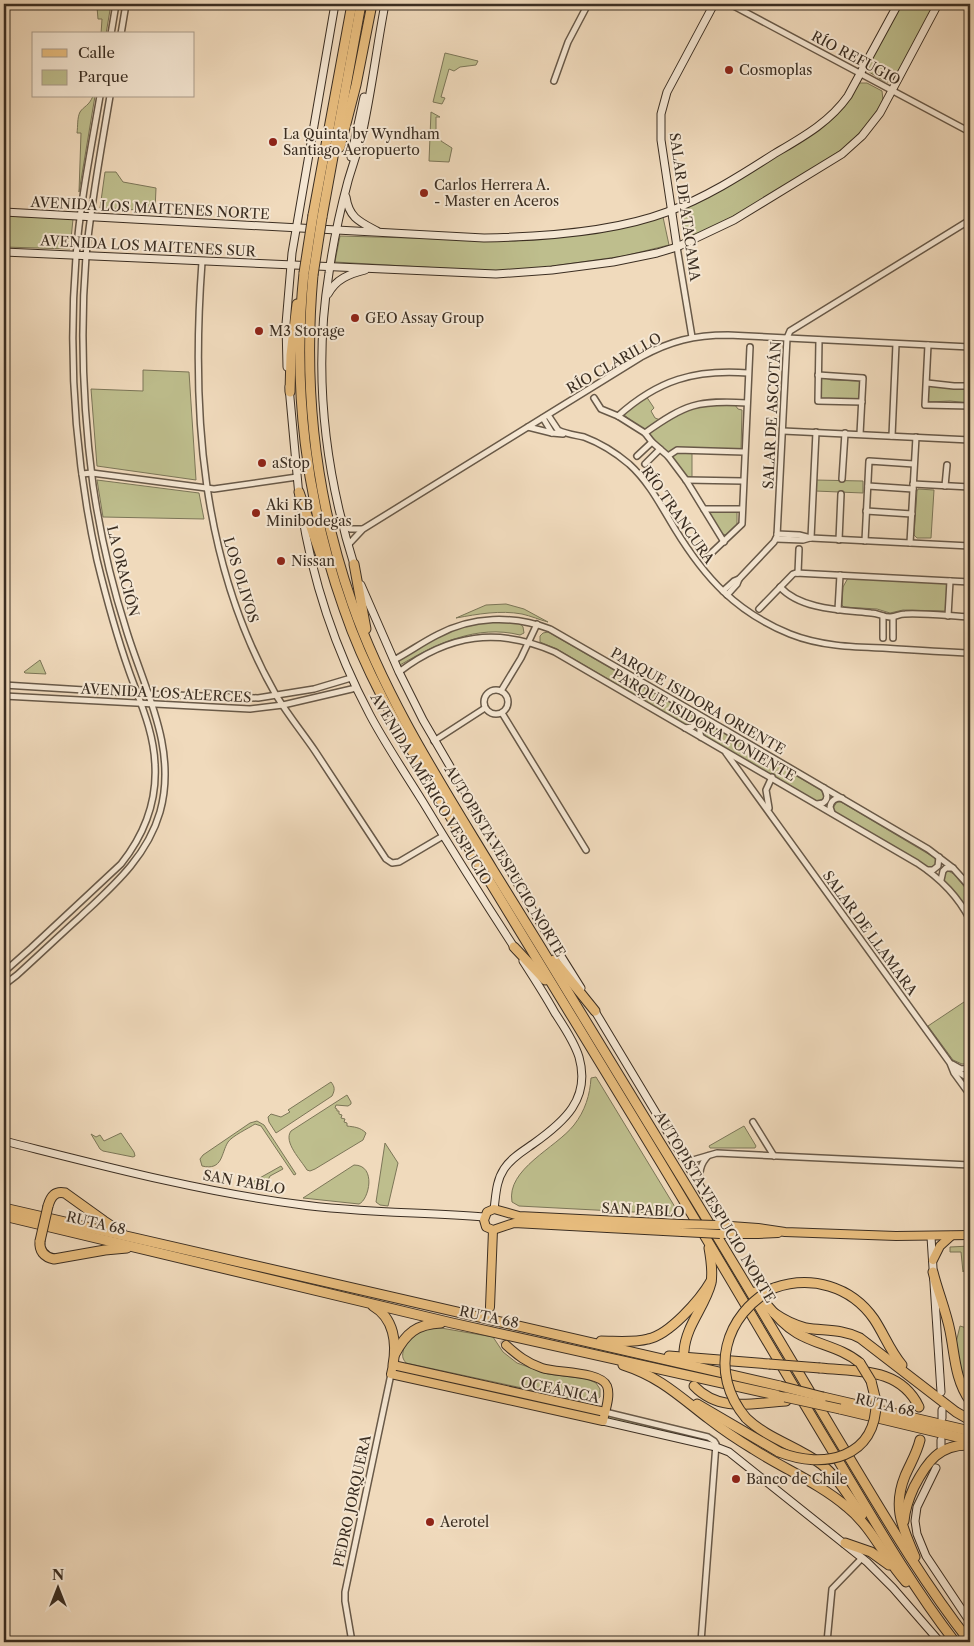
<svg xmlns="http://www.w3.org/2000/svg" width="974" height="1646" font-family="'Libre Caslon Text',serif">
	<rect width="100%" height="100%" fill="#f0dabc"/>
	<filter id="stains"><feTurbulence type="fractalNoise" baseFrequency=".004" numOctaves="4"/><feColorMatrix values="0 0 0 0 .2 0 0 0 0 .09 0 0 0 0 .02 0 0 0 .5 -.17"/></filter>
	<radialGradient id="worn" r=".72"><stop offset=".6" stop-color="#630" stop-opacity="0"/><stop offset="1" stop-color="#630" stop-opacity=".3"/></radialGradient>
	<g fill="#bebe8d" stroke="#7c7658">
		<polygon points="95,4 111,4 106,34 101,34 102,19 98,19 97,7"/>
		<polygon points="901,4 935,4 895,77 888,82 884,81 869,72 868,65"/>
		<polygon points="445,53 478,61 476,65 460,67 454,71 449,69 441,97 445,98 442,104 433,102"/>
		<path d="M859 83H867L882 91 883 100C873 120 857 136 841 150 790 182 741 217 684 239L680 211 705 199 800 142 834 118 848 102Z"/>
		<path d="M93 96H95L79 192 81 133H77C78 126 77 118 80 112 84 106 89 106 93 96Z"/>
		<polygon points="431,112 440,117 436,117 436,139 440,138 441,141 452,148 449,162 429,161"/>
		<polygon points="105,172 116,172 123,182 156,188 155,211 100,208"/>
		<polygon points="4,216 73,219 70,249 4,247"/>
		<polygon points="663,217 669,245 624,256 517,271 493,271 335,262 340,236 515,241 622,227"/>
		<polygon points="143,370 189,372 196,480 97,466 91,389 143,391"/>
		<polygon points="822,377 831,380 859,381 861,382 860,400 822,399 819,397 820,379"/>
		<polygon points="931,386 970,389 970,403 950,401 930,402 928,400 929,387"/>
		<polygon points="646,396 654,408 651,411 655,418 663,421 680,413 703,404 735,405 738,409 742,410 741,450 692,449 692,477 684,477 669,453 657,446 648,433 624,415 624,411"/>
		<polygon points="97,480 199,493 204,519 103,517"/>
		<polygon points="815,480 863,481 863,493 815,491"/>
		<polygon points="918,489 934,490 931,538 917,538 914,535 917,491"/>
		<polygon points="711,511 736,512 737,513 737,524 726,535 719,533 708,513"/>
		<polygon points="848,578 946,583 948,585 946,611 903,610 890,613 877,609 844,607 842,605 843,587"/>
		<path d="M506 604 524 609 548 622C540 620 531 616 522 614 500 610 478 614 456 618L486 605Z"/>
		<path d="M497 620 520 623 523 627 524 633 520 635C477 624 436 644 400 665L398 660C432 639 456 625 497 620Z"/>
		<polygon points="548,632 693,716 696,719 691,726 686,725 557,649 540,642 540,636 543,633"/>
		<polygon points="40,660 46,674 25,673 24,672"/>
		<polygon points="709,726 713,727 822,791 824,798 817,802 705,737 705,728"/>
		<polygon points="837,802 841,802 935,858 936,862 935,866 932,868 927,868 835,813 833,808"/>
		<polygon points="948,871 954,874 970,894 970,914 959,897 944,881 944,874"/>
		<polygon points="970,998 970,1063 962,1064 953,1060 928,1026"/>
		<path d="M596 1077 675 1207 671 1214 519 1206 512 1202C506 1169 556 1148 574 1125 585 1111 590 1095 591 1078Z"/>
		<path d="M331 1082C335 1087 335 1090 332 1096L276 1133 269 1122 268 1117 271 1114 281 1117 290 1112 288 1110Z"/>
		<path d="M347 1095 351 1102V1104L348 1106 336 1105 335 1108 337 1109V1111H339V1114L342 1115 341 1118 345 1119 344 1122 347 1123V1126C354 1127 360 1127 366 1133L363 1140 315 1169 310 1171 307 1170C301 1160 283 1142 291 1131Z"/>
		<path d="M257 1121 264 1125 296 1174 294 1175 261 1126 255 1124C249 1128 232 1136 228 1142 221 1153 223 1171 202 1166L200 1159 203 1155 250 1123Z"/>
		<polygon points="744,1126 756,1146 755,1148 710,1148 709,1146"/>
		<polygon points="121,1133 134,1152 135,1156 133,1157 103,1151 100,1149 91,1134 96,1137 100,1135 104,1141"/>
		<polygon points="385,1143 398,1163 388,1206 380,1205 376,1202"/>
		<path d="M354 1165C377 1165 369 1200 359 1204L303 1198Z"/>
		<polygon points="281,1166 283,1169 270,1176 268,1180 269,1186 249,1184"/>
		<polygon points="970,1246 970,1260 963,1272 961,1252 950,1252 950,1247"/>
		<polygon points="960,1326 970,1329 970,1395 962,1382 954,1351"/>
		<path d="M428 1327 441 1328 493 1337 503 1352 517 1363 548 1374 587 1379 596 1383 600 1389V1397L592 1403 406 1363C403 1359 402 1357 403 1352 405 1337 415 1334 428 1327Z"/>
		<polygon points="398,1364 706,1434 714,1442 706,1443 396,1374"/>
	</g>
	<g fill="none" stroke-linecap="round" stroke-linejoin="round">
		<polyline stroke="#ccb89d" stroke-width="8" stroke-dasharray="8 4" stroke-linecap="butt" points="490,1307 493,1326 506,1345"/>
		<defs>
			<g id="street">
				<polyline points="730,4 970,132"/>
				<polyline points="111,34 116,4"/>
				<polyline points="121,34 126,4"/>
				<polyline points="554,81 568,42 588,4"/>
				<polyline points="677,247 692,337"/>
				<path d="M202 262C191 410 201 564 276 695 288 715 302 732 315 751 339 787 362 823 386 859L392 863 399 862 443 836"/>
				<polyline points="819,340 818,401 862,402"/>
				<polyline points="928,345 925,405 970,406"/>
				<polyline points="818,375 863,378 860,434"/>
				<polyline points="927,383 954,386 970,386"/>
				<polyline points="594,398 601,409 618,416 645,433 652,442 668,456 686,480 724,542"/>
				<path d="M548 415 558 430C566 434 575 435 584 437 600 443 616 453 629 464 649 482 661 506 675 529 705 578 736 612 790 634 820 646 852 647 883 648 912 650 941 652 970 653"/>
				<path d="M618 416C658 380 695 369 748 373"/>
				<polyline points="543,418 552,433"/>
				<polyline points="528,427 552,433 563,434"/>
				<polyline points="783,431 970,440"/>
				<path d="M645 433C685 404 698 400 747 403"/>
				<polyline points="892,436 896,344"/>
				<polyline points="637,456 652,442"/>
				<polyline points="668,456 677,450 744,452"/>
				<polyline points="645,464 660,449"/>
				<polyline points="82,474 92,473 214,489 297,477"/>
				<polyline points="842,479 845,433"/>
				<polyline points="686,480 743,481"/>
				<polyline points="913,484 970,487"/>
				<polyline points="868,486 913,489"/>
				<polyline points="945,486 947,465"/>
				<polyline points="704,509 742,509"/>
				<polyline points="866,511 912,514"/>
				<polyline points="343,526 350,529 362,529"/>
				<polyline points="777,534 799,535 811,538 970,546"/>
				<polyline points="811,538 816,432"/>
				<polyline points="776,539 803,540 810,538"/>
				<polyline points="839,540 841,494"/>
				<polyline points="865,541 869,461 914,464"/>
				<polyline points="910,543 916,437"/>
				<path d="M348 545 363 529 641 357C670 341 694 335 728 335L970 347"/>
				<polyline points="704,560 742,524 750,347"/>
				<polyline points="798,573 799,549"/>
				<path d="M780 587C801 610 843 610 871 613 878 613 883 617 890 617 895 617 899 614 905 614 926 613 949 616 970 617"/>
				<polyline points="723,591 734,581 739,579"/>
				<polyline points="727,595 737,584 739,579 774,542 777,536 787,338 790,331 970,220"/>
				<polyline points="759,609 793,574 796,573 970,582"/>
				<polyline points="838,610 840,575"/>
				<polyline points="948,616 950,581"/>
				<polyline points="883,638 883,616"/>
				<polyline points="893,638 893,617"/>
				<path d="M394 660C409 652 423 642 437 635 472 616 513 615 550 629L727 731 928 849 953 868 970 887"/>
				<path d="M399 672C449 634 498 627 555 652L917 863C940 878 958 896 970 920"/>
				<polyline points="4,685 148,694 258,698 314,689 351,678"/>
				<circle cx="496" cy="702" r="12"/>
				<polyline points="501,691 521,658 537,624"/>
				<polyline points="4,696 250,709 283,705 356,688"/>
				<polyline points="502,713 586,850"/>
				<path d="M685 728 692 727C697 723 698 718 695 713"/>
				<path d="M701 737C698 729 701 723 709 722"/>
				<polyline points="434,741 485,708"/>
				<polyline points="726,753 950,1063 954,1073 970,1095"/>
				<path d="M817 804 823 803C829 799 827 794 824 788"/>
				<polyline points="769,808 766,790 772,777"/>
				<path d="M832 813 830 807C831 800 835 798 842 798"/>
				<polyline points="928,870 933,870 938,866 939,857"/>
				<polyline points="941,880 943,871 946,868 953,868"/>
				<path d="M4 972 31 948 121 864C144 835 157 802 155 765 154 732 140 702 129 671 116 634 106 597 97 560 75 460 68 359 76 257 80 203 91 149 100 96"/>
				<path d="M4 985 17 975C38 956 59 936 80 917 113 886 147 857 160 812 178 748 144 689 126 629 111 582 100 533 93 485 83 409 80 332 86 256 91 203 101 150 110 96"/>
				<polyline points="952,1064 961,1069 970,1068"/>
				<polyline points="955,1070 970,1079"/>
				<polyline points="753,1122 774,1156"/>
				<polyline points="684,1159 693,1160 717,1153 970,1165"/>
				<path d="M700 1184C699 1173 700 1164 708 1156"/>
				<polyline points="605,1412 708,1437 714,1441 716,1444 701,1642"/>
				<polyline points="352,1642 345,1601 345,1592 391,1374"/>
				<polyline points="827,1642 832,1589 862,1558"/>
			</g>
			<g id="secondary">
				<polyline points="351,157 364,97"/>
				<path d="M346 197C349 218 360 222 377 231"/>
				<path d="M4 212 484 238C541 237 614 232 667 212 705 198 740 176 774 154 801 138 829 123 848 96L898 4"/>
				<polyline points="677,247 661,140 661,114 667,92 714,4"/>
				<polyline points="4,252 496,274 552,270 613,262 657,253 677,247 734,220 842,154 862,136 880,113 938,4"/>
				<path d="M328 294C336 279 349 274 365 270"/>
				<polyline points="287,367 286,324 292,253 335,4"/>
				<polyline points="289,387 299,496"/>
				<path d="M301 507C312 580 335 649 370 715 386 745 405 773 423 802 453 852 484 901 516 950"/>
				<path d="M355 568C325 473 313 372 329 273 333 243 340 211 348 181 353 164 359 148 363 130 372 88 377 46 385 4"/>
				<polyline points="361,585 399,672 423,720 490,835 534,913 581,988"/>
				<polyline points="593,1008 724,1226"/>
				<path d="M4 1141C100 1165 197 1191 296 1204 358 1213 421 1212 484 1217"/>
				<path d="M494 1209C496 1195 496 1181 504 1169 511 1158 523 1151 533 1144 564 1122 591 1099 579 1057 574 1041 564 1027 555 1013 545 995 534 978 523 961"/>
				<polyline points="931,1237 941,1392"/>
				<polyline points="942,1410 942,1418"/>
				<polyline points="603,1421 716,1447 729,1452 867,1562 893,1588 940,1642"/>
				<polyline points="941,1447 941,1440"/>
				<polyline points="936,1468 917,1507 915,1521 917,1534 926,1556 970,1622"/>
			</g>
			<g id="primary">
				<polyline points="681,1224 519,1216 494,1209 487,1212 484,1220 486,1227 493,1230 514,1223 682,1232"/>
				<polyline points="717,1225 758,1228 785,1232 896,1236 970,1235"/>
				<polyline points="720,1234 758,1234 778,1233"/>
				<polyline points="933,1260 940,1246 951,1236"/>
				<polyline points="490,1307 493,1230"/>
				<path d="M506 1345C517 1355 527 1363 542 1368 556 1373 601 1371 607 1386 611 1396 605 1411 603 1421L391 1374 393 1365 605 1412"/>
			</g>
			<g id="highway">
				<polyline points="340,147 356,85 372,4"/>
				<polyline points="313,215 352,4"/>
				<polyline points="322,217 361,4"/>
				<path d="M304 273C292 386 306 502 344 609 365 671 397 726 430 782 450 816 469 849 490 882 545 972 600 1063 655 1153 717 1255 776 1358 838 1460 875 1522 911 1585 955 1642"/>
				<path d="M313 275C303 386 315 497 352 603 385 698 441 784 493 870 549 960 604 1051 659 1141 719 1238 777 1336 835 1434 878 1505 919 1577 970 1642"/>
				<polyline points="290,392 291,355 297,304"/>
				<polyline points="299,492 323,562"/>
				<polyline points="354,564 366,629"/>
				<polyline points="514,947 545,980"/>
				<polyline points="554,960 595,1011"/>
				<path d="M48 1206C51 1196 55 1191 65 1193L104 1221 122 1233"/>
				<polyline points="4,1208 780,1386"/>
				<polyline points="4,1216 452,1323 785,1397"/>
				<path d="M40 1241C39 1251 44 1257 54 1259L105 1250 127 1248"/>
				<path d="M933 1272C938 1292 946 1311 950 1331 955 1356 955 1380 970 1401"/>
				<path d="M774 1288C811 1275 851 1286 874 1319 884 1334 890 1351 902 1365"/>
				<path d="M755 1292C769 1306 780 1323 797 1333 817 1345 841 1347 860 1363"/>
				<path d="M373 1306C394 1318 397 1343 393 1365"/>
				<path d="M774 1313C784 1320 794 1325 806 1328 825 1331 842 1329 860 1338L956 1412 970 1420"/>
				<path d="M601 1341C616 1341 633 1343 648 1339 669 1335 700 1300 711 1281"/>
				<path d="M684 1351C686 1325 705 1307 711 1283 713 1271 711 1259 709 1248"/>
				<path d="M395 1354C406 1333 417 1324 441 1323"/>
				<polyline points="669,1356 769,1364"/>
				<path d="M623 1365C660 1377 679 1396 709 1419 723 1430 738 1440 753 1449 784 1469 819 1483 847 1507 872 1527 885 1559 906 1582"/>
				<path d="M820 1368C858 1372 900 1367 919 1407"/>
				<polyline points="871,1381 876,1401"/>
				<path d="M694 1386C720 1413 753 1403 786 1401"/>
				<polyline points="823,1397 970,1431"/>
				<polyline points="697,1404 779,1452"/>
				<polyline points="840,1409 970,1440"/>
				<path d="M746 1418C768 1439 797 1446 821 1464 838 1477 849 1498 862 1515"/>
				<path d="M904 1521C905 1508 909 1498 914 1487 927 1462 939 1444 970 1445"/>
				<polyline points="845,1543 871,1552 889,1565"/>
				<path d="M915 1557C903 1528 892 1508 905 1476 910 1464 917 1453 920 1440"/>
			</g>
		</defs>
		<use href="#street" stroke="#685948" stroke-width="8"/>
		<use href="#secondary" stroke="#3b2e22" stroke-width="9"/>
		<use href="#primary" stroke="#3b2e22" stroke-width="10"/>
		<use href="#highway" stroke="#3b2e22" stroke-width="11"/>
		<use href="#street" stroke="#f5e7d3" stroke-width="5"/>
		<use href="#secondary" stroke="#f5e7d3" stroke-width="7"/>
		<use href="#primary" stroke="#e8bd7e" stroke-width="8"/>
		<use href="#highway" stroke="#e8bd7e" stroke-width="9"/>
		<defs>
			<g id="primary-bridge">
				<polyline points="681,1224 717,1225"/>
				<polyline points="682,1232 720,1234"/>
			</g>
			<g id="highway-bridge">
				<polyline points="304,273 313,215"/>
				<polyline points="313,275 322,217"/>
				<polyline points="40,1241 48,1206"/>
				<polyline points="860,1363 871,1381"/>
				<polyline points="769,1364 820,1368"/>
				<polyline points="780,1386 823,1397"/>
				<polyline points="785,1397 840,1409"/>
				<path d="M746 1418C708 1373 724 1314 774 1288"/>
				<path d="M779 1452C824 1470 877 1458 876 1401"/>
			</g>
		</defs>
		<use href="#primary-bridge" stroke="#3b2e22" stroke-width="10" stroke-linecap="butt"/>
		<use href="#highway-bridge" stroke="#3b2e22" stroke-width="11" stroke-linecap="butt"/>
		<use href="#primary-bridge" stroke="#e8bd7e" stroke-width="8"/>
		<use href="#highway-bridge" stroke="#e8bd7e" stroke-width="9"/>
	</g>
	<g fill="#8f2418" stroke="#f5e7d3" stroke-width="2">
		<circle cx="729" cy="70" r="5"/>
		<circle cx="273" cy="142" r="5"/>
		<circle cx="424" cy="193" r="5"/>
		<circle cx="355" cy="318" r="5"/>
		<circle cx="259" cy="331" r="5"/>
		<circle cx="262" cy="463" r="5"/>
		<circle cx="256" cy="513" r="5"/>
		<circle cx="281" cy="561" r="5"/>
		<circle cx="736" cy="1479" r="5"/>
		<circle cx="430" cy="1522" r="5"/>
	</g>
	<g text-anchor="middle" stroke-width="4" stroke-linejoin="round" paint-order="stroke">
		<g font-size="14" fill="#3b2e22" stroke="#f5e7d3">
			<text transform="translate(856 58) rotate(28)" y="5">RÍO REFUGIO</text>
			<text transform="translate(685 207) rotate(82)" y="5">SALAR DE ATACAMA</text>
			<text transform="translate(150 208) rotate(3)" y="5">AVENIDA LOS MAITENES NORTE</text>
			<text transform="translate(148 246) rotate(3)" y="5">AVENIDA LOS MAITENES SUR</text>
			<text transform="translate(614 363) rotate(-30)" y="5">RÍO CLARILLO</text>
			<text transform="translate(772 415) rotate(-87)" y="5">SALAR DE ASCOTÁN</text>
			<text transform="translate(678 515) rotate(55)" y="5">RÍO TRANCURA</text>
			<text transform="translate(123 571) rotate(76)" y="5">LA ORACIÓN</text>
			<text transform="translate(241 580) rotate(73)" y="5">LOS OLIVOS</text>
			<text transform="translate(166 693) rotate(3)" y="5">AVENIDA LOS ALERCES</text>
			<text transform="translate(698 701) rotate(30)" y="5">PARQUE ISIDORA ORIENTE</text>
			<text transform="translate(704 725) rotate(30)" y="5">PARQUE ISIDORA PONIENTE</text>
			<text transform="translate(431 789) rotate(59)" y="5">AVENIDA AMÉRICO VESPUCIO</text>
			<text transform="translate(505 861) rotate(59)" y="5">AUTOPISTA VESPUCIO NORTE</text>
			<text transform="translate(870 933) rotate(54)" y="5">SALAR DE LLAMARA</text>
			<text transform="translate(244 1182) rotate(10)" y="5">SAN PABLO</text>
			<text transform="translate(715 1207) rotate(59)" y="5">AUTOPISTA VESPUCIO NORTE</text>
			<text transform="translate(643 1210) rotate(3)" y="5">SAN PABLO</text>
			<text transform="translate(96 1223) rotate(13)" y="5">RUTA 68</text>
			<text transform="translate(489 1317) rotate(12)" y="5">RUTA 68</text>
			<text transform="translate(560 1390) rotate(12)" y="5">OCEÁNICA</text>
			<text transform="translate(885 1405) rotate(13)" y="5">RUTA 68</text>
			<text transform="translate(352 1501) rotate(-78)" y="5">PEDRO JORQUERA</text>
		</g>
		<g font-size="14" fill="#3b2e22" stroke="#f5e7d3" text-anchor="start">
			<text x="739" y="75">Cosmoplas</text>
			<text x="283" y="139">La Quinta by Wyndham<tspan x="283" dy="16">Santiago Aeropuerto</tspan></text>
			<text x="434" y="190">Carlos Herrera A.<tspan x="434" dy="16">- Master en Aceros</tspan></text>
			<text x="365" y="323">GEO Assay Group</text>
			<text x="269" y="336">M3 Storage</text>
			<text x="272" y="468">aStop</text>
			<text x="266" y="510">Aki KB<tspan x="266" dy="16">Minibodegas</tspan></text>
			<text x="291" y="566">Nissan</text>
			<text x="746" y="1484">Banco de Chile</text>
			<text x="440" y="1527">Aerotel</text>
		</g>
	</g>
	<rect width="974" height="1646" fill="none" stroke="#f0dabc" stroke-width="20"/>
	<rect x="5" y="5" width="964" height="1636" fill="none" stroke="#3b2e22" stroke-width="2.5"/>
	<rect x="10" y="10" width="954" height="1626" fill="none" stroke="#3b2e22"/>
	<rect x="32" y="32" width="162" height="65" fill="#f5e7d3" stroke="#ab9d8c"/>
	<rect x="42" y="49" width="25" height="8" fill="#e8bd7e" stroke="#ab9d8c"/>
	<text x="78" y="58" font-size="15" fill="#3b2e22">Calle</text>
	<rect x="42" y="70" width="25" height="15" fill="#bebe8d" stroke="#ab9d8c"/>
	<text x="78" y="82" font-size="15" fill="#3b2e22">Parque</text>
	<g transform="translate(58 1588)" stroke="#f5e7d3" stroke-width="4" paint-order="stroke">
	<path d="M0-4L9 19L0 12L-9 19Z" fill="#3b2e22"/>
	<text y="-8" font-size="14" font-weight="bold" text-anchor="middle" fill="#3b2e22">N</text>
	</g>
	<rect width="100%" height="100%" filter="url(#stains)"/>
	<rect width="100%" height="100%" fill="url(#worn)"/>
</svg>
